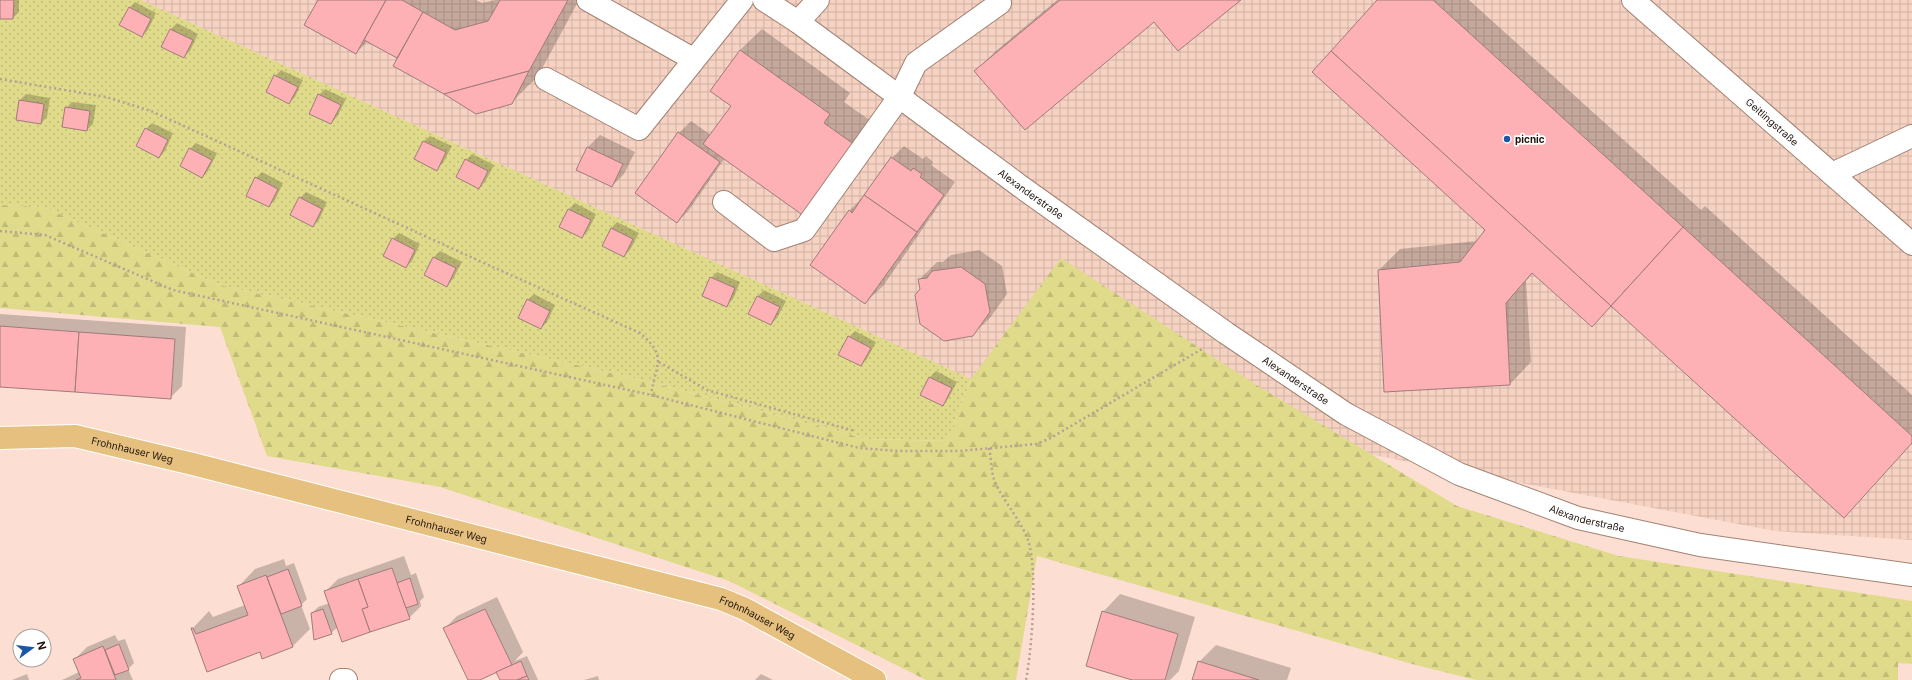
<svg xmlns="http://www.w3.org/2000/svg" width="1912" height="680" font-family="Inter,sans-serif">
	<defs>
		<pattern id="industrial-grid" width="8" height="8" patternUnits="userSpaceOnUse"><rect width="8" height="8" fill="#f5d2c2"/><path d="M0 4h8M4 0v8" fill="none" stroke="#d2b3a6"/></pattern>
		<pattern id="forest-firs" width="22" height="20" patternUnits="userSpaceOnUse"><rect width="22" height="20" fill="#e0db8b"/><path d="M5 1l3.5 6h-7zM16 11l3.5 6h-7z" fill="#c0bb77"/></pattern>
		<pattern id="garden-dots" width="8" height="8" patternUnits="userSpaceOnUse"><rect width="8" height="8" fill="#e0db8b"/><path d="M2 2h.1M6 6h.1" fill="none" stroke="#c0bb77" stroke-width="1.8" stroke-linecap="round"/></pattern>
	</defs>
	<rect width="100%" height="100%" fill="#fcdfd2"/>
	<polygon fill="url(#industrial-grid)" points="141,0 1912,0 1912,540 1775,531 971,379"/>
	<polygon fill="url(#forest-firs)" points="0,205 44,207 220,285 630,377 867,439 947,441 971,379 1061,258 1258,386 1457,506 1619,556 1912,601 1912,664 1898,663 1898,680 1476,680 1412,664 1037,556 1016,680 926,680 729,581 440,487 267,456 220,327 0,308"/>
	<polygon fill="url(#garden-dots)" points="0,0 141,0 971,379 947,441 867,439 630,377 220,285 44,207 0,205"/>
	<g fill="#0003">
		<polygon points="0,0 19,0 19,12 13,18 0,18"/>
		<polygon points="319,0 476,0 482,3 495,0 579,0 538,76 511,103 398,58 368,41 356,53"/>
		<polygon points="1057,0 1239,0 1154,20 975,71 997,50"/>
		<polygon points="1378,0 1469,0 1701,210 1705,206 1912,395 1912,443 1844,516 1612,305 1592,326 1533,273 1526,281 1531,362 1510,384 1385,391 1379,270 1400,249 1477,241 1486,230"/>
		<polygon points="135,2 156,13 148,30 142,36 129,8"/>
		<polygon points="177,23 198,34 190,51 184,57 171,29"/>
		<polygon points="762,29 850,93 844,102 875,124 825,194 725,158 689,210 677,222 679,133 691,121 711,135 732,106 740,50"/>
		<polygon points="281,70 303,80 295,97 289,103 275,76"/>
		<polygon points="325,89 346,99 337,117 331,123 319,95"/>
		<polygon points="26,94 50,98 47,117 41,123 20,100"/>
		<polygon points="72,102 96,105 93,124 87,130 66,108"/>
		<polygon points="152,123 173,133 165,151 159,157 138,145 146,129"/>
		<polygon points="600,135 635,152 624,174 612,186 577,169 588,147"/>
		<polygon points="430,136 452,146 443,163 437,169 416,159 424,141"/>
		<polygon points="196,143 217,153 208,171 202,177 190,149"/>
		<polygon points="904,146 923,159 926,156 933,162 931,165 955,182 883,286 865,303 849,211 865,195 892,158"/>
		<polygon points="472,154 494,165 485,182 479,188 466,160"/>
		<polygon points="262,172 283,183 275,200 269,206 256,178"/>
		<polygon points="306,192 327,202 319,220 313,226 300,198"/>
		<polygon points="575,203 596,214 588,231 582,237 560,226 569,209"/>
		<polygon points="617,222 639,233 630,250 624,256 603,245 611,228"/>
		<polygon points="399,233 420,244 412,261 406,267 393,239"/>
		<polygon points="979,250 1002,266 1007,294 990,318 972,335 921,289 919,280 937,262 943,262 951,255"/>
		<polygon points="440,251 462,262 453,279 447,285 426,274 434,257"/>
		<polygon points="717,272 740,282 733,299 727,305 711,278"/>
		<polygon points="764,290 786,301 777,318 771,324 750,314 758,296"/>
		<polygon points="534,294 555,305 547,322 541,328 528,300"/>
		<polygon points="0,314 186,327 182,386 170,398 0,386"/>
		<polygon points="855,331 876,342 867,359 861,365 849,337"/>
		<polygon points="936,371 957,382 948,399 942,405 921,394 930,377"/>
		<polygon points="404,556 411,575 416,573 424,597 420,601 421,606 409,618 338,627 331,633 312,613 318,607 330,603 326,591 338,579"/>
		<polygon points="284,559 286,566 294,563 307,599 301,605 310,629 293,646 263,657 260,651 208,670 192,629 209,611 213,617 245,605 238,587 255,569"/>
		<polygon points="1120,594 1195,617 1179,671 1170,680 1135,680 1103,612"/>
		<polygon points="497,597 523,652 515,661 527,656 538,680 501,680 497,671 478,680 469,680 445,628 457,616"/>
		<polygon points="115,635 118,641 125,639 134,663 128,669 133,680 62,680 79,672 75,659 87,647"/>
		<polygon points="1216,645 1291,668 1287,680 1193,680 1199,662"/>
		<polygon points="27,674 29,680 12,680"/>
		<polygon points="761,674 773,680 755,680"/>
		<polygon points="598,676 599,680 584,680"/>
	</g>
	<g fill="#feb1b4" stroke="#a07b7c">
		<polygon points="0,0 14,0 13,19 0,19"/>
		<polygon points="318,0 386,0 356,54 304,25"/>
		<polygon points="386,0 402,0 423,12 397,58 364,40"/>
		<polygon points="500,0 568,0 529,71 444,94 393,66 423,12 455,30 488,21"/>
		<polygon points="1060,0 1241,0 1178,51 1154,22 1025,130 974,71"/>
		<polygon points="1377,0 1433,0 1683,227 1611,306 1331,51"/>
		<polygon points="129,7 151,19 142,37 119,25"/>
		<polygon points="170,29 193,40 184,58 161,47"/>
		<polygon points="740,50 830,114 824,123 855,145 804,216 703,144 731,106 710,91"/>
		<polygon points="1331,51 1611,306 1592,327 1532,273 1506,303 1510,385 1384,392 1378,270 1460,262 1485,230 1312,72"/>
		<polygon points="529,71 512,104 476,114 444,94"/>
		<polygon points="274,75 298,87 289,104 266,92"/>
		<polygon points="318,94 341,105 331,124 309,114"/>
		<polygon points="19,100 44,104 41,124 16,120"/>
		<polygon points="65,107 90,111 87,131 62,127"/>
		<polygon points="145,128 168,140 159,158 136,146"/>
		<polygon points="678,132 720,162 677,223 635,193"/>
		<polygon points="423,141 446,152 437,171 414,159"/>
		<polygon points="587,147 623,164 612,187 576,170"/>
		<polygon points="189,148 212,160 202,178 180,166"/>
		<polygon points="891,157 911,171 913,168 922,174 920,177 944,195 917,232 864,195"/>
		<polygon points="465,159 488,171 479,189 456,177"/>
		<polygon points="255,177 278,189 269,207 246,196"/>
		<polygon points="864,195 917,232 865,304 810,265 849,210 852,213"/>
		<polygon points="299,197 322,209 313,227 290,215"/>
		<polygon points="568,209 591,220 582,238 559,227"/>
		<polygon points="1683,227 1912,436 1912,443 1844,518 1611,306"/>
		<polygon points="611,228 633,239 624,257 602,246"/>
		<polygon points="392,238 415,250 406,268 383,256"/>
		<polygon points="433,257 456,268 447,287 424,275"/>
		<polygon points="961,267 985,284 990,312 973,336 944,341 920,324 915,295 920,289 918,279 927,278 932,271"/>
		<polygon points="710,277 735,288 727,307 702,296"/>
		<polygon points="757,296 780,307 771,325 748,314"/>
		<polygon points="527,299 550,311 541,329 518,318"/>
		<polygon points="0,326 79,332 75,392 0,387"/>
		<polygon points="79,332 175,339 171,399 75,392"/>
		<polygon points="848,336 871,348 861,366 838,355"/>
		<polygon points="929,377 952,388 943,406 920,395"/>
		<polygon points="392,568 410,619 370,632 362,609 368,607 358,579"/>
		<polygon points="288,569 302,606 281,614 267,577"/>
		<polygon points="266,575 293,647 262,659 260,652 207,672 191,628 193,628 196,634 248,615 237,586"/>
		<polygon points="410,578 418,604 406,608 397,583"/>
		<polygon points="358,579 368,607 362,609 370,632 342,642 324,591"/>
		<polygon points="323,609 332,634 314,640 311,613"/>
		<polygon points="485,609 512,665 480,680 468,680 443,628"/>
		<polygon points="1102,611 1178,634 1165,680 1132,680 1086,666"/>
		<polygon points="119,644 129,670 115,675 105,650"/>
		<polygon points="103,646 116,680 76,680 81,678 73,659"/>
		<polygon points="521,661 527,676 517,680 500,680 496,672"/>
		<polygon points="1198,661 1259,680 1192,680"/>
		<polygon points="527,676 529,680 517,680"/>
	</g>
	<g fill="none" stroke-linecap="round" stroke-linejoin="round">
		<defs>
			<g id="minor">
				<polyline points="588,0 693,59"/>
				<path id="s1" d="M764 0 798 22 1020 186 1226 333 1346 414 1459 474 1578 518 1700 545 1912 575"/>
				<path id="s2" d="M1633 0 1912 244"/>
				<polyline points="798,22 818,0"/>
				<polyline points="546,79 639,129 742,0"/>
				<polyline points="1832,174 1912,136"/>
				<polyline points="724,202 774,240 804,230 900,96 916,63 1000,3 997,0"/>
				<polyline points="341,680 346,680"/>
			</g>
			<g id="major">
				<path id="s3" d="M0 438 75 436 193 464 721 599 745 609 875 680"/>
			</g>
		</defs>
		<use href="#minor" stroke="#a28273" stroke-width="24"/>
		<use href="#major" stroke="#fff" stroke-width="24"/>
		<g stroke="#b79f95" stroke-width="2.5" stroke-dasharray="2 3" stroke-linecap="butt">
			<path d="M0 79 106 97 151 111 495 268 640 333C668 357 656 363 651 395"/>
			<polyline points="0,231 45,235 173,290 651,395 859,448 898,451 959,451 1036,444 1049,439 1202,349"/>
			<polyline points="659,362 707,390 855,431"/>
			<path d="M989 448C991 457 991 467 993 476 998 495 1020 518 1028 540 1038 569 1032 649 1026 680"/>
		</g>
		<use href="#minor" stroke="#fff" stroke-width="22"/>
		<use href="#major" stroke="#e6c07e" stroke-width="22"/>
	</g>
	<circle fill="#1c56a7" stroke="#fff" stroke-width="1.5" cx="1507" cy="139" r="4"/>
	<g text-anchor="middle" stroke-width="3.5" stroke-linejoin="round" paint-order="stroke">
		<g font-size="10" fill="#20140f" stroke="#fff">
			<text dy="4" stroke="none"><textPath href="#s2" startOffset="185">Geitlingstraße</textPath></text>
			<text dy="4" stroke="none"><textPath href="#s1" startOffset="330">Alexanderstraße</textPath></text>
			<text dy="4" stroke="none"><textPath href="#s1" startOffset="654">Alexanderstraße</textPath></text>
			<text dy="4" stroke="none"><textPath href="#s3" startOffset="134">Frohnhauser Weg</textPath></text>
			<text dy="4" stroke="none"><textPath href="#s1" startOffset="978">Alexanderstraße</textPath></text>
			<text dy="4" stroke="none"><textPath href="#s3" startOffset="458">Frohnhauser Weg</textPath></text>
			<text dy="4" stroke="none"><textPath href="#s3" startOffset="782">Frohnhauser Weg</textPath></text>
		</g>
		<g font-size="10" font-weight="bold" fill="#20140f" stroke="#fff" text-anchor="start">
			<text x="1515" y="143">picnic</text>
		</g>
	</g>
	<g transform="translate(32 648) rotate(75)"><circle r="19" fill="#ffffff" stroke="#a6a19f"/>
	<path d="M0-3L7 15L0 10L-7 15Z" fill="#1c56a7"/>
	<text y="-6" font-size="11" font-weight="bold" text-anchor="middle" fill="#20140f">N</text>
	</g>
</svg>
